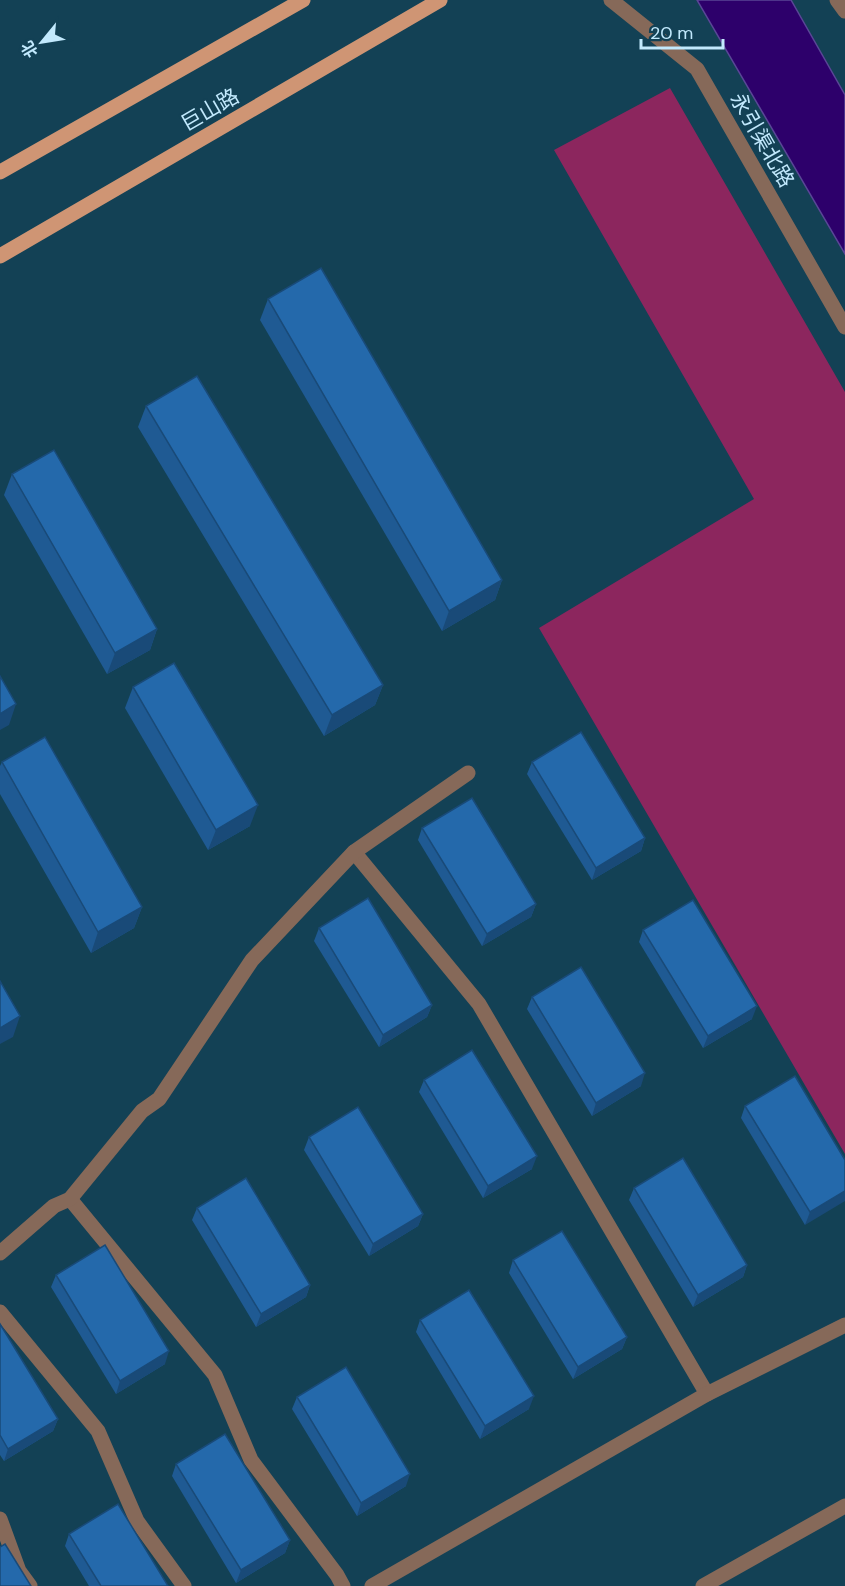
<svg xmlns="http://www.w3.org/2000/svg" width="845" height="1586" font-family="'DM Sans','Noto Sans SC',sans-serif">
	<rect width="100%" height="100%" fill="#134155"/>
	<polygon fill="#8c265e" points="670,88 845,392 845,1154 539,628 754,499 554,150"/>
	<polygon fill="#2d006b" stroke="#5a4697" stroke-width="1.5" points="697,0 791,0 845,95 845,254"/>
	<g fill="none" stroke-linecap="round" stroke-linejoin="round">
		<g stroke="#866959" stroke-width="15">
			<polyline points="611,0 697,69 845,327"/>
			<polyline points="837,0 845,11"/>
			<polyline points="354,852 479,1004 707,1394"/>
			<polyline points="70,1199 215,1375 251,1460 337,1575 343,1586"/>
			<polyline points="0,1253 54,1206 70,1199 142,1111 159,1099 252,960 354,852 468,773"/>
			<polyline points="0,1312 98,1431 137,1521 184,1586"/>
			<polyline points="0,1519 19,1571 30,1586"/>
			<polyline points="372,1586 707,1394 845,1325"/>
			<polyline points="703,1586 845,1506"/>
		</g>
		<g stroke="#cf9574" stroke-width="15">
			<polyline points="0,172 303,0"/>
			<polyline points="0,256 440,0"/>
		</g>
	</g>
	<g fill="#1f5a93">
		<polygon points="268,299 502,580 495,600 442,631 260,320"/>
		<polygon points="146,406 383,685 375,705 324,736 138,427"/>
		<polygon points="12,474 157,629 150,650 107,674 4,495"/>
		<polygon points="133,687 250,826 208,850 125,708"/>
		<polygon points="2,762 142,907 134,928 91,953 0,794 0,766"/>
		<polygon points="532,762 645,838 641,851 592,880 527,774"/>
		<polygon points="422,828 536,904 531,917 482,946 418,840"/>
		<polygon points="319,928 432,1005 427,1017 379,1047 314,941"/>
		<polygon points="643,930 752,1019 703,1048 639,942"/>
		<polygon points="532,997 641,1086 592,1116 527,1009"/>
		<polygon points="424,1080 532,1169 483,1198 419,1092"/>
		<polygon points="745,1106 845,1160 805,1225 741,1118"/>
		<polygon points="309,1137 423,1214 418,1226 369,1256 304,1150"/>
		<polygon points="634,1188 747,1265 743,1277 693,1307 629,1200"/>
		<polygon points="197,1208 310,1285 306,1297 256,1327 192,1220"/>
		<polygon points="513,1260 627,1337 622,1349 573,1379 509,1273"/>
		<polygon points="56,1275 165,1364 116,1394 51,1287"/>
		<polygon points="420,1320 529,1409 480,1439 416,1332"/>
		<polygon points="0,1324 58,1419 53,1431 4,1461 0,1455"/>
		<polygon points="297,1397 406,1486 357,1516 292,1409"/>
		<polygon points="176,1464 290,1540 285,1553 236,1583 172,1476"/>
		<polygon points="69,1534 168,1586 89,1586 65,1546"/>
	</g>
	<g fill="#194a78">
		<polygon points="502,580 495,600 442,631 449,611"/>
		<polygon points="157,629 150,650 107,674 115,653"/>
		<polygon points="383,685 375,705 324,736 332,715"/>
		<polygon points="16,704 9,725 0,730 0,714"/>
		<polygon points="258,805 250,826 208,850 216,830"/>
		<polygon points="645,838 641,851 592,880 596,868"/>
		<polygon points="536,904 531,917 482,946 487,934"/>
		<polygon points="142,907 134,928 91,953 98,932"/>
		<polygon points="432,1005 427,1017 379,1047 383,1035"/>
		<polygon points="757,1006 752,1019 703,1048 708,1036"/>
		<polygon points="20,1016 13,1037 0,1044 0,1028"/>
		<polygon points="645,1073 641,1086 592,1116 596,1103"/>
		<polygon points="537,1156 532,1169 483,1198 488,1186"/>
		<polygon points="845,1191 845,1201 805,1225 810,1212"/>
		<polygon points="423,1214 418,1226 369,1256 373,1244"/>
		<polygon points="747,1265 743,1277 693,1307 698,1295"/>
		<polygon points="310,1285 306,1297 256,1327 261,1314"/>
		<polygon points="627,1337 622,1349 573,1379 578,1367"/>
		<polygon points="169,1351 165,1364 116,1394 120,1381"/>
		<polygon points="534,1396 529,1409 480,1439 485,1426"/>
		<polygon points="58,1419 53,1431 4,1461 8,1449"/>
		<polygon points="410,1474 406,1486 357,1516 361,1503"/>
		<polygon points="290,1540 285,1553 236,1583 241,1570"/>
	</g>
	<g fill="#2469ab" stroke="#194a78" stroke-width="1.5">
		<polygon points="321,268 502,580 449,611 268,299"/>
		<polygon points="197,376 383,685 332,715 146,406"/>
		<polygon points="54,450 157,629 115,653 12,474"/>
		<polygon points="174,663 258,805 216,830 133,687"/>
		<polygon points="0,676 16,704 0,714"/>
		<polygon points="581,732 645,838 596,868 532,762"/>
		<polygon points="45,737 142,907 98,932 2,762"/>
		<polygon points="472,798 536,904 487,934 422,828"/>
		<polygon points="368,898 432,1005 383,1035 319,928"/>
		<polygon points="693,900 757,1006 708,1036 643,930"/>
		<polygon points="581,967 645,1073 596,1103 532,997"/>
		<polygon points="0,981 20,1016 0,1028"/>
		<polygon points="472,1050 537,1156 488,1186 424,1080"/>
		<polygon points="795,1076 845,1160 845,1191 810,1212 745,1106"/>
		<polygon points="358,1107 423,1214 373,1244 309,1137"/>
		<polygon points="683,1158 747,1265 698,1295 634,1188"/>
		<polygon points="246,1178 310,1285 261,1314 197,1208"/>
		<polygon points="562,1231 627,1337 578,1367 513,1260"/>
		<polygon points="105,1245 169,1351 120,1381 56,1275"/>
		<polygon points="469,1290 534,1396 485,1426 420,1320"/>
		<polygon points="0,1324 58,1419 8,1449 0,1435"/>
		<polygon points="346,1367 410,1474 361,1503 297,1397"/>
		<polygon points="225,1434 290,1540 241,1570 176,1464"/>
		<polygon points="118,1504 168,1586 101,1586 69,1534"/>
		<polygon points="5,1544 31,1586 0,1586 0,1547"/>
	</g>
	<g text-anchor="middle" stroke-width="4.5" stroke-linejoin="round" paint-order="stroke">
		<g font-size="21" fill="#c2e9fd" stroke="#134155">
			<text transform="translate(210 110) rotate(-30)" y="7">巨山路</text>
			<text transform="translate(762 140) rotate(60)" y="7">永引渠北路</text>
		</g>
	</g>
	<g transform="translate(42 42) rotate(240)" stroke="#134155" stroke-width="4.5" paint-order="stroke">
	<path d="M0-4.5L10 22L0 15L-10 22Z" fill="#c2e9fd"/>
	<text y="-9" font-size="16" font-weight="bold" text-anchor="middle" fill="#c2e9fd">北</text>
	</g>
	<path d="M641 39v9h82v-9" fill="none" stroke="#c2e9fd" stroke-width="3"/>
	<text x="650" y="39" font-size="18" fill="#c2e9fd" stroke="#134155" stroke-width="4.5" paint-order="stroke">20 m</text>
</svg>
